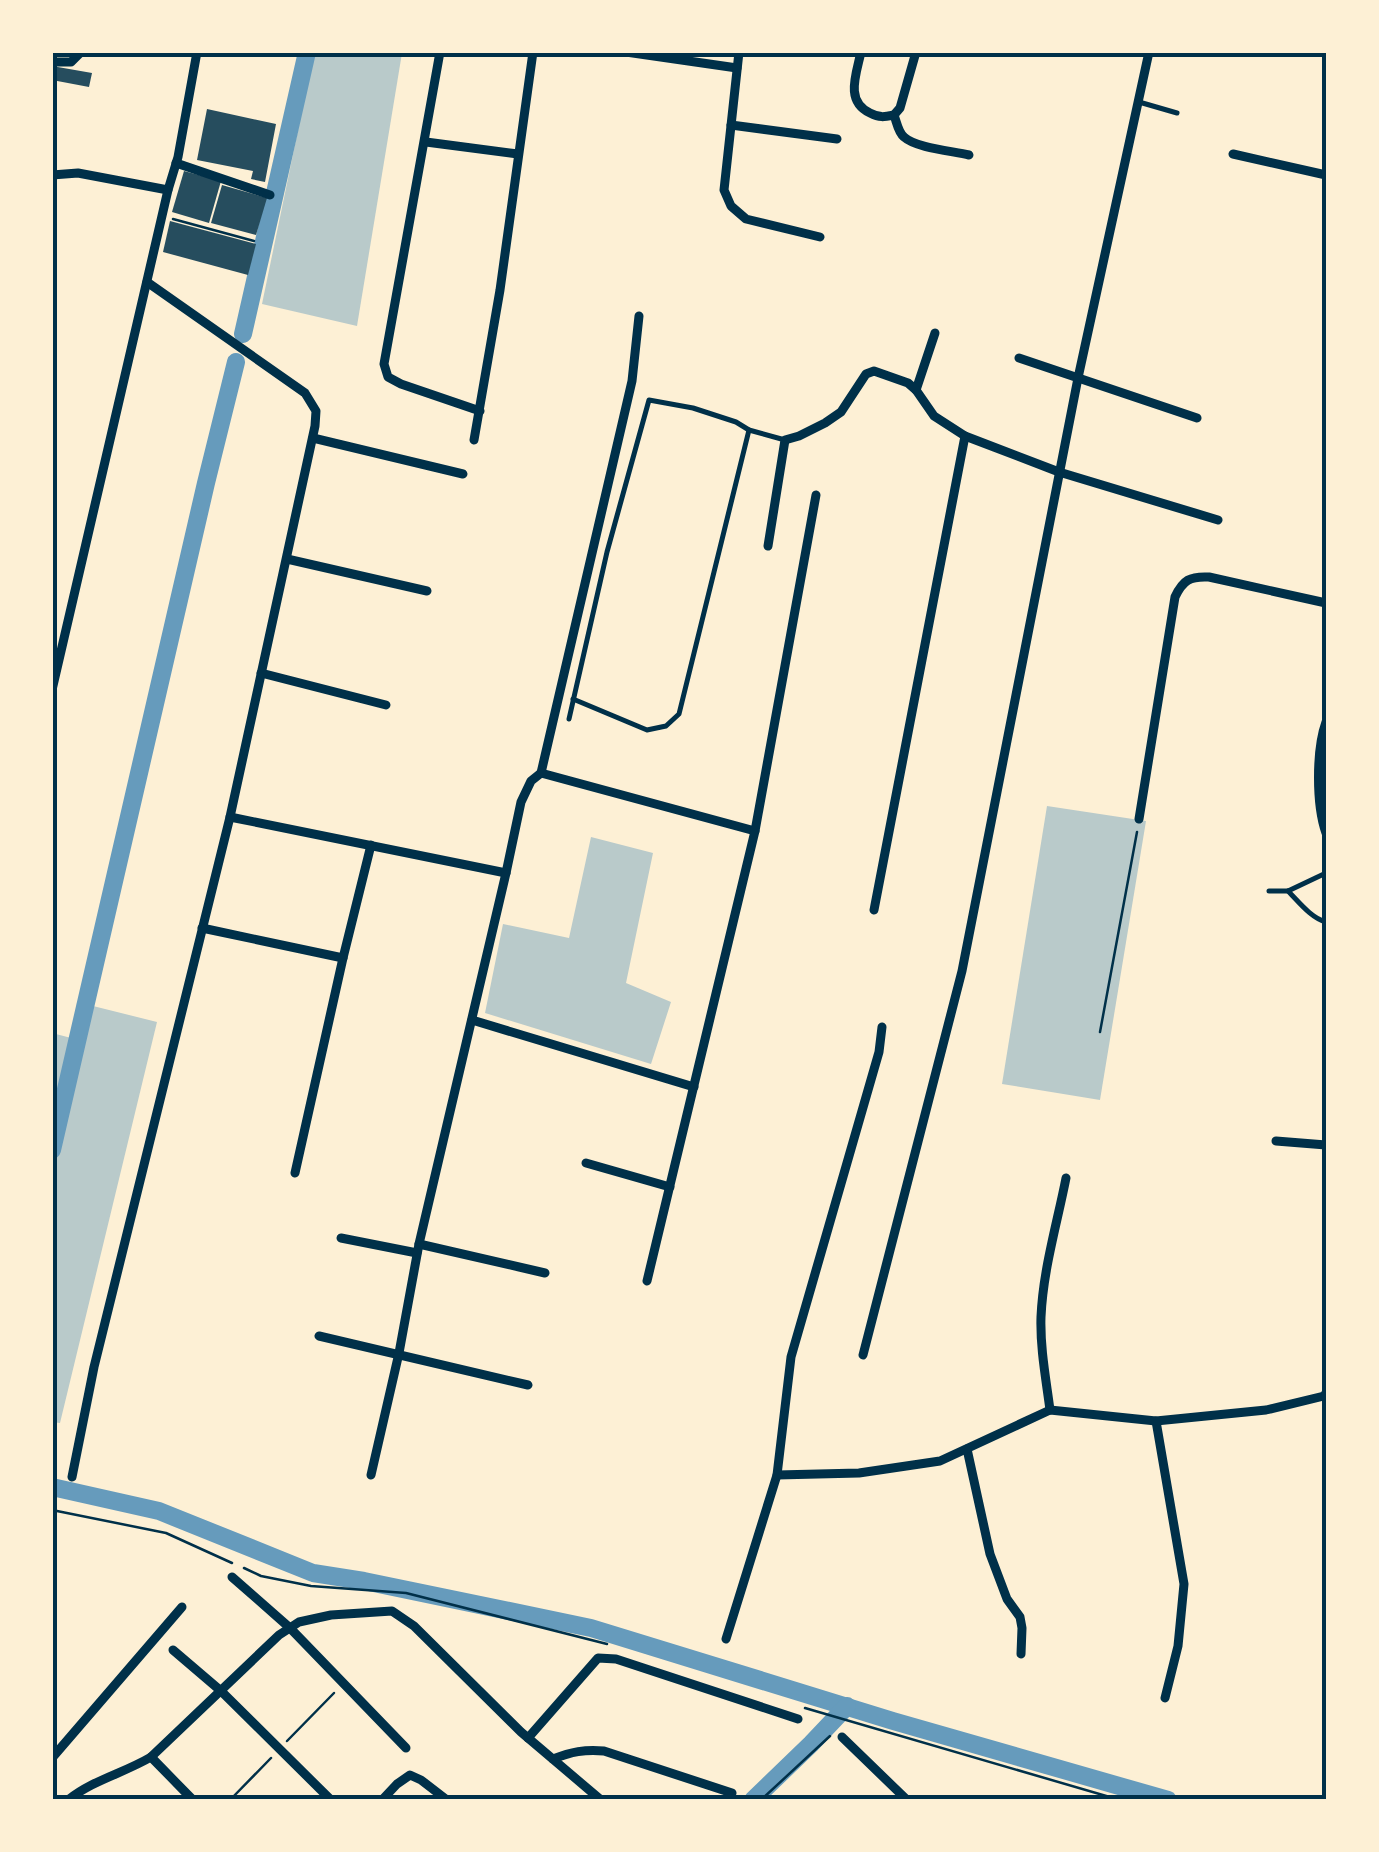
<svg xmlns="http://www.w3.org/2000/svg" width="1379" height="1852" font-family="'Asap Condensed',sans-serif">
	<rect width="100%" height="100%" fill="#fdf0d5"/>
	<g fill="#b9caca">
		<polygon points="314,53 402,53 357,326 262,304"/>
		<polygon points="1047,806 1146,821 1100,1100 1002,1084"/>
		<polygon points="591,837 653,853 626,983 671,1002 651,1064 485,1013 503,924 569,938"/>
		<polygon points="77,1002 157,1022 60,1423 52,1422 52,1033 75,1039"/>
	</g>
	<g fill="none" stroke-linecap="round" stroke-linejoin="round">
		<g stroke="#669bbc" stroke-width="18">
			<polyline points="243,334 307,52"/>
			<polyline points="52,1150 206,483 236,362"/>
			<polyline points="52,1487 159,1511 313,1573 364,1581 591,1628 893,1721 1168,1800"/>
			<polyline points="753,1800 811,1744 847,1706"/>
		</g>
	</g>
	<g fill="#264d5e">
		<polygon points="52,66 92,73 89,87 52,80"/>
		<polygon points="207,109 276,124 265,182 251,179 253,171 197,160"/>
		<polygon points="184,171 221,181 209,223 172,212"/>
		<polygon points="222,185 267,198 256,235 211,223"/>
		<polygon points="170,221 256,244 248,275 163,252"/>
	</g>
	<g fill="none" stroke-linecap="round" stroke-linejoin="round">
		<g stroke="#003049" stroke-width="2.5">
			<polyline points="173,219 254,241"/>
			<polyline points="1100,1032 1137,832"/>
			<polyline points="52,1510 166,1533 232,1563"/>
			<polyline points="244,1568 261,1576 311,1586 406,1593 607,1644"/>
			<polyline points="805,1708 1120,1800"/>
			<polyline points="287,1741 334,1693"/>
			<polyline points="230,1800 271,1758"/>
			<polyline points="761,1800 830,1736"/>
		</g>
		<g stroke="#003049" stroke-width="5">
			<polyline points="1139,102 1177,113"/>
			<polyline points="573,699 647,730 666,726 679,714 749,430"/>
			<polyline points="569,719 607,552 649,400 693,408 736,422 749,430 785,440"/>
			<polyline points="1269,891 1288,891 1326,873"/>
			<path d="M1288 891C1299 902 1311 918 1326 922"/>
		</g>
		<g stroke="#003049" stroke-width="9">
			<polyline points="440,52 384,364 388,377 401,384 480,411"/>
			<polyline points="626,52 737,68"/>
			<polyline points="739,52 724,190 731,206 746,219 820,237"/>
			<path d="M861 52C856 75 845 101 870 113 880 118 884 117 894 115 897 123 898 132 904 137 916 148 952 151 969 155"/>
			<polyline points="52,62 71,62 81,52"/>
			<polyline points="894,115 900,108 916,52"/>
			<polyline points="731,125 837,139"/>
			<polyline points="426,142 518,154"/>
			<polyline points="1233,154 1326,175"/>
			<polyline points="176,163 270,195"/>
			<polyline points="52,175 78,173 168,190"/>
			<polyline points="1019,358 1197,418"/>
			<polyline points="916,390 935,333"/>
			<polyline points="313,438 463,474"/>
			<polyline points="474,440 500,290 533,52"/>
			<polyline points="768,546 785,440 799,436 825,423 841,412 866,374 874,371 908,383 916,390 934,416 965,436 1059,472 1218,520"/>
			<polyline points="287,559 427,591"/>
			<polyline points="261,673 386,705"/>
			<polyline points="52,690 168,190 178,157 197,52"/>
			<path d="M1326 722C1316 750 1316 805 1326 833"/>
			<polyline points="541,773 632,381 639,316"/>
			<polyline points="541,773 755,831"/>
			<polyline points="230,817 506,873"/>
			<path d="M1139 819 1175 597C1183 580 1190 576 1209 577L1326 603"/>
			<polyline points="874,910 965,436"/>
			<polyline points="202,928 343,958"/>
			<polyline points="472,1020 694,1087"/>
			<polyline points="1276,1141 1326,1145"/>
			<polyline points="586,1163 670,1187"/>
			<polyline points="295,1173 343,958 371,845"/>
			<polyline points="341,1238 417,1253"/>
			<polyline points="419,1244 545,1273"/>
			<polyline points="647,1281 755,831 816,495"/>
			<polyline points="319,1336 528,1385"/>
			<polyline points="863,1355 962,971 1078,378 1149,52"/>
			<path d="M1050 1410C1046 1379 1040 1348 1041 1317 1043 1270 1057 1224 1066 1178"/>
			<polyline points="1156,1421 1184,1584 1178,1646 1165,1698"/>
			<polyline points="967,1449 990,1554 1007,1599 1020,1617 1022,1628 1021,1654"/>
			<polyline points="371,1475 399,1353 419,1244 506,873 521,802 531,781 541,773"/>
			<polyline points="777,1475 859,1473 940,1461 1050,1410 1156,1421 1266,1410 1324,1396 1326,1393"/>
			<polyline points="72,1477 94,1367 230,817 315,426 316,411 305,393 147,282"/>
			<polyline points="232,1577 290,1628 406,1748"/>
			<polyline points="726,1639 777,1475 791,1357 879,1052 882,1027"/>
			<polyline points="173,1650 221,1691 331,1800"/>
			<polyline points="842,1737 907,1800"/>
			<polyline points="528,1738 598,1658 616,1659 798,1719"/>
			<polyline points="151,1757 193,1800"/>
			<polyline points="52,1758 182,1607"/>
			<path d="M553 1759C571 1752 585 1749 604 1751L732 1793"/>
			<path d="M68 1800C93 1780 124 1773 151 1757L279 1635 299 1622 331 1615 392 1611 414 1626 521 1732 601 1800"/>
			<polyline points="382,1800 397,1784 410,1775 421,1780 447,1800"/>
		</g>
	</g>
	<rect width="1379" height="1852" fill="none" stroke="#fdf0d5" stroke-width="110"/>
	<rect x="55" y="55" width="1269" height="1742" fill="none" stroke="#003049" stroke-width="4"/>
</svg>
